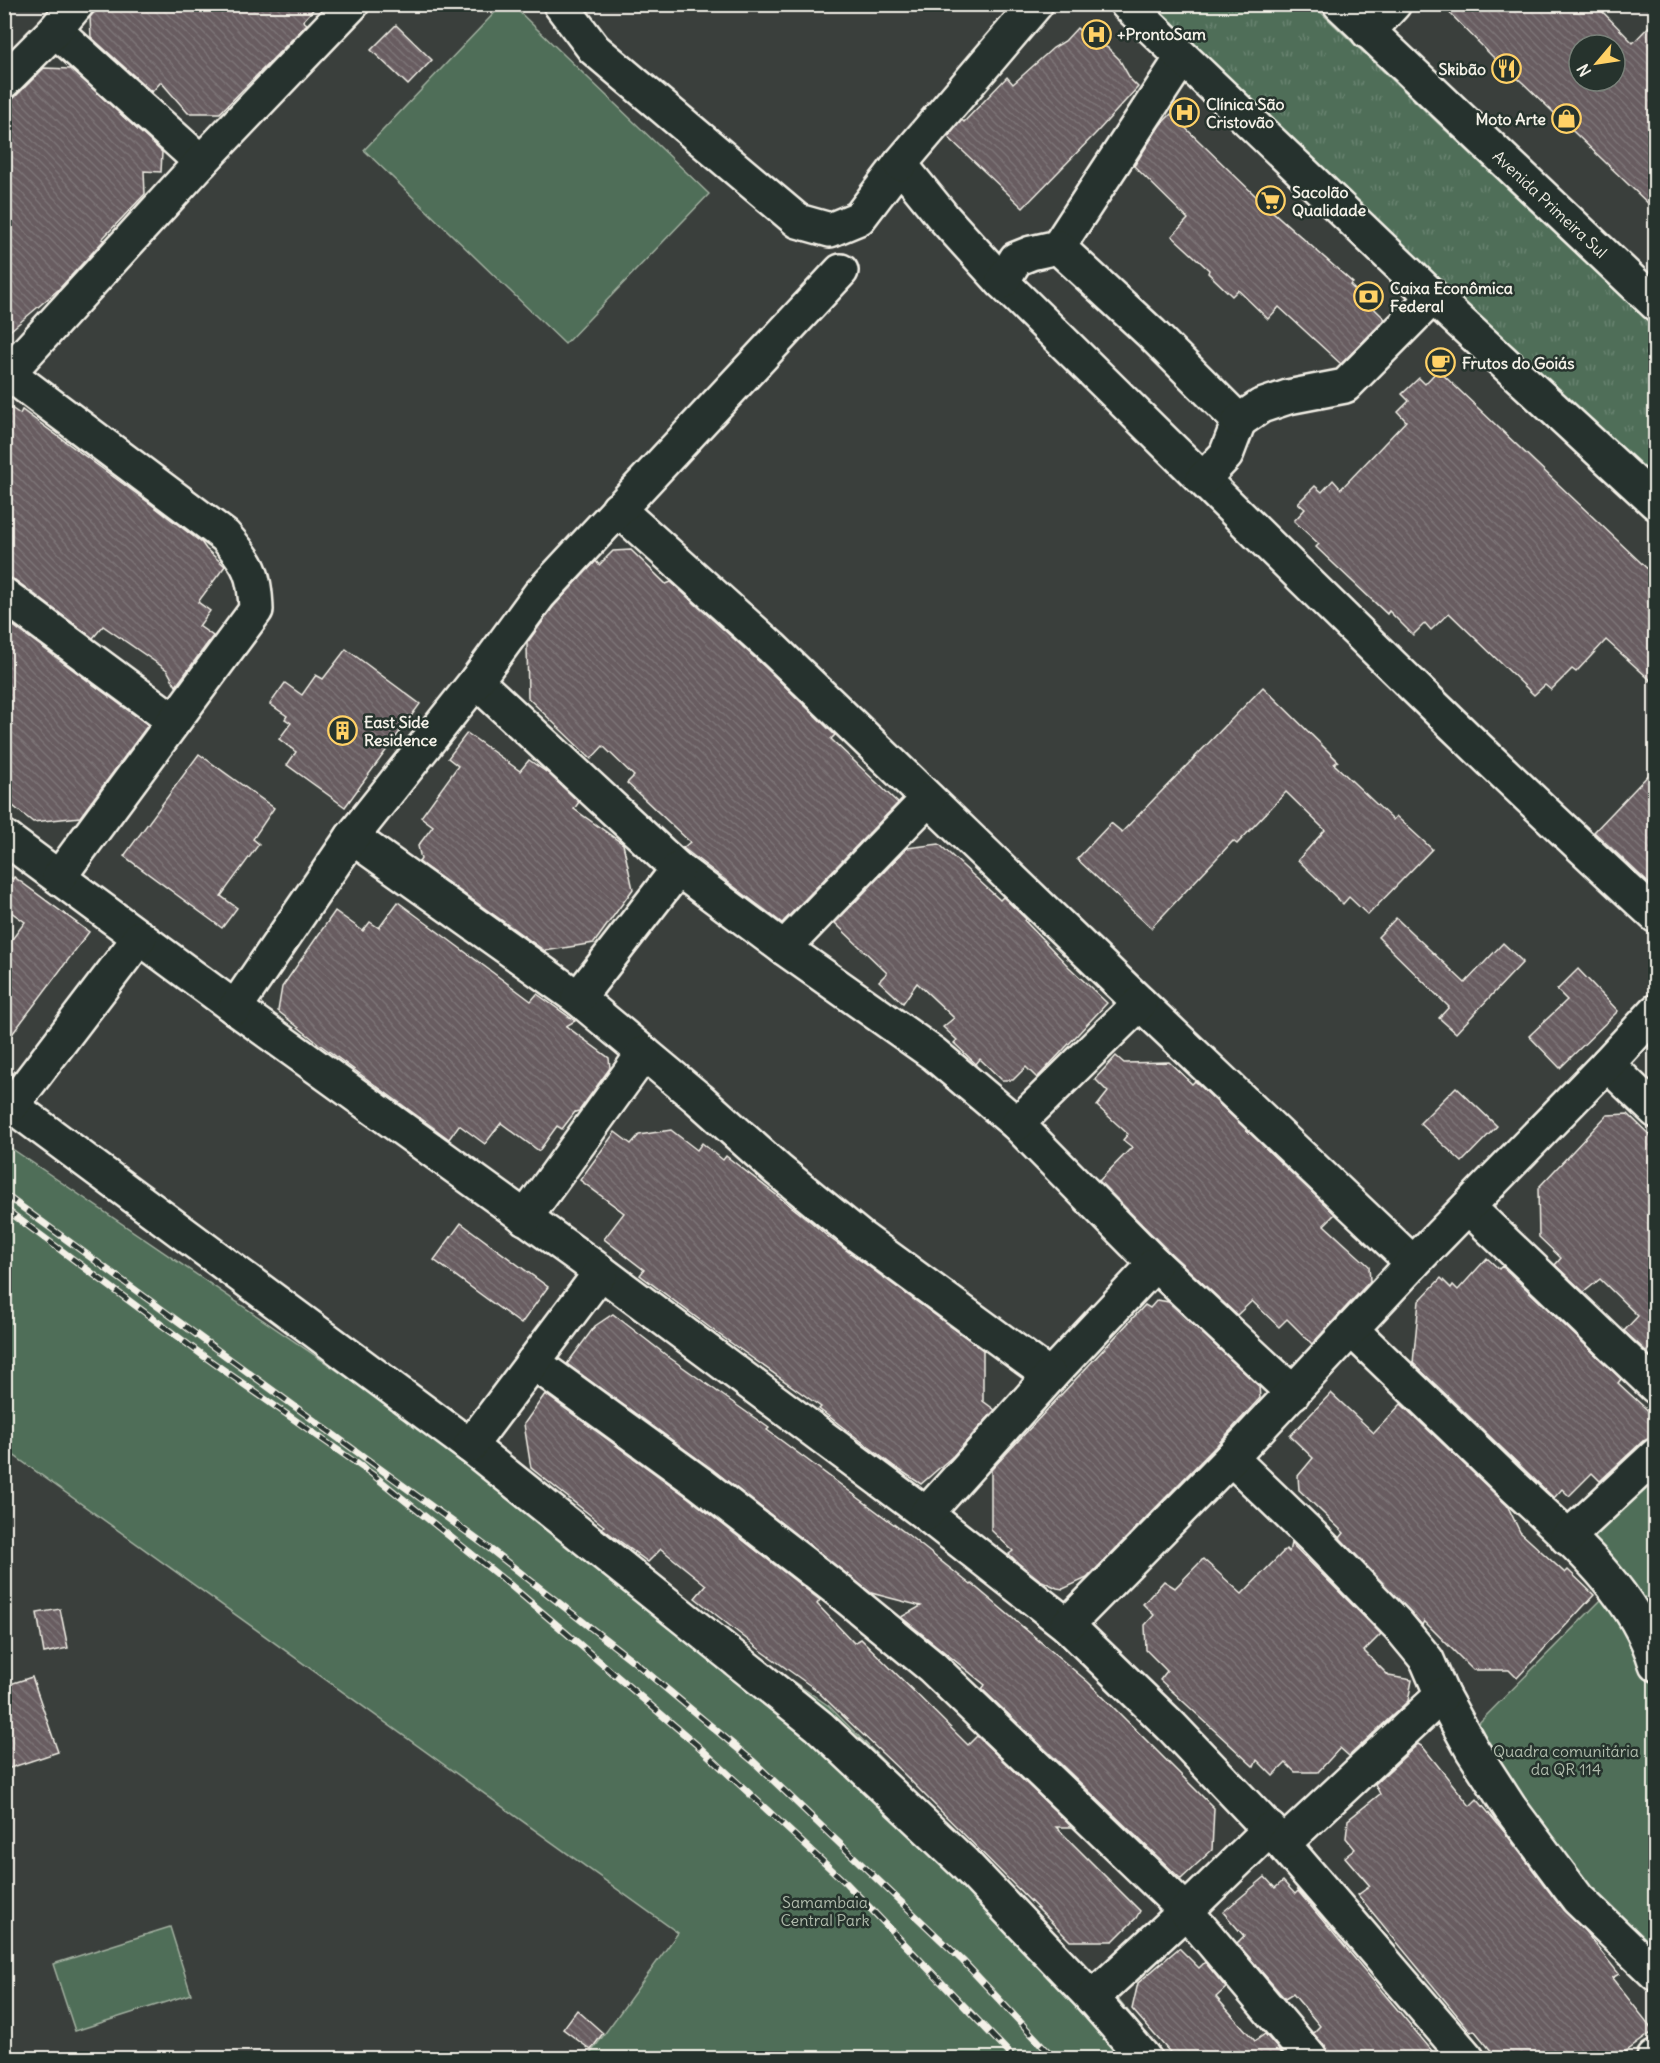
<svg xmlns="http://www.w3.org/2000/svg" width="1660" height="2063" font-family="Delius,sans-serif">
	<defs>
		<pattern id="grass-tufts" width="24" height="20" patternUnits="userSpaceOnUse" patternTransform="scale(1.5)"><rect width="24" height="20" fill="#4f6e58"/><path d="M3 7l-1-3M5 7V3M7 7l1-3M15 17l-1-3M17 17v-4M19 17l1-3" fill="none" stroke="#698370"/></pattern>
		<pattern id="building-back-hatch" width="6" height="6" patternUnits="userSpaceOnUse" patternTransform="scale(1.5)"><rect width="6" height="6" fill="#675c60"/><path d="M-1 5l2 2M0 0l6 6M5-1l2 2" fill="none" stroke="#7d7477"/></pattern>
	</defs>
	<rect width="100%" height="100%" fill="#3a3f3c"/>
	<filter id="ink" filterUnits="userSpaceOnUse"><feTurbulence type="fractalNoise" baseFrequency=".0167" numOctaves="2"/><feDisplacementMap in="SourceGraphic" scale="12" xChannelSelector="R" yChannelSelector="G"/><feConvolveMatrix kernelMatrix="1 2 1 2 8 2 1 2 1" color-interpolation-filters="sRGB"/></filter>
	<g filter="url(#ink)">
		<polygon fill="url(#grass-tufts)" stroke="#a2b0a0" stroke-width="1.5" points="1131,5 1313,5 1655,328 1655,499"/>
		<g fill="#4f6e58" stroke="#a2b0a0" stroke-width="1.5">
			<polygon points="502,5 512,5 709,194 565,344 364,150"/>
			<polygon points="5,1144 829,1706 1116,1996 1166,2058 587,2058 678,1933 5,1449"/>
			<polygon points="1655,1460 1655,1974 1455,1747 1607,1594 1567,1546"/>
			<polygon points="170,1927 191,1994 75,2031 53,1964"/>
		</g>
		<g fill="url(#building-back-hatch)" stroke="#f4f1e8" stroke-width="1.5" fill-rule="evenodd">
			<polygon points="102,4 318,4 303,21 307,24 220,113 188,113 161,82 152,92 91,37 90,17"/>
			<path d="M1441 4H1595L1633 43 1656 19V211L1523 83 1492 56ZM1579 45H1615V81H1579Z"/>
			<polygon points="396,25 432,60 408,85 371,50"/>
			<polygon points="1077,28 1084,35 1108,48 1119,59 1131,80 1138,87 1097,132 1023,208 948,137 962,120 964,122 1007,77 1013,84 1053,48 1065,41"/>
			<polygon points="44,68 71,69 162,152 161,172 144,171 145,194 102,239 104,240 58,290 4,336 4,108"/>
			<polygon points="1171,114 1262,202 1353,283 1350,285 1385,319 1341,364 1279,307 1268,319 1238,290 1232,296 1208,273 1209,270 1172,236 1188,219 1134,166 1160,125"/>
			<polygon points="1438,370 1656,577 1656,685 1606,640 1576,672 1572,669 1551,690 1545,685 1534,695 1449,613 1431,630 1425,623 1413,635 1389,611 1387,614 1316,547 1319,544 1294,521 1305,509 1298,503 1315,486 1322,492 1333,480 1341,489 1406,421 1398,412 1409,401 1402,394 1419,378 1425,384"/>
			<polygon points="4,403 20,414 22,410 152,505 202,543 206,549 225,566 198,602 210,611 199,626 213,636 176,686 167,670 103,626 93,638 15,580 4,577"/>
			<polygon points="631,550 666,584 671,582 765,667 835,735 831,739 898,803 782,923 683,848 690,842 627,783 634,776 603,746 591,759 528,698 527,643 553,607 596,561 599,565 613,551"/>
			<polygon points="4,619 148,725 80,817 33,822 4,799"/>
			<polygon points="346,649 420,704 345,807 287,765 296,752 279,739 291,723 285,719 287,716 270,704 285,683 302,695 316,675 323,679"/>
			<polygon points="1263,687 1338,761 1334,764 1393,820 1396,816 1432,849 1368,915 1349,897 1343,904 1298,860 1325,830 1286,792 1237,844 1233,841 1151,928 1077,859 1111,823 1122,832"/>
			<polygon points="467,733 520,771 529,760 549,774 579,802 574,809 623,844 633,889 594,943 545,951 419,862 421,859 418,846 433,826 421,817 458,766 448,758"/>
			<polygon points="199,754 274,808 253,839 259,844 221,896 237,908 222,928 124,856"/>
			<polygon points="1656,767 1656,890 1594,832"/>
			<polygon points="939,844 1000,900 1003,897 1026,919 1025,921 1069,967 1107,1003 1037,1078 1026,1067 1013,1080 1002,1080 980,1059 976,1064 954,1043 957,1040 943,1027 954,1018 917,983 903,1003 879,981 887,973 835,923 907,848"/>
			<polygon points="4,873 13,879 14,877 89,932 4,1045 4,950 25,922 4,907"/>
			<polygon points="398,902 531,1001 537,994 575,1021 566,1026 609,1058 610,1068 579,1111 575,1112 562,1129 557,1126 539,1151 501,1123 485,1144 459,1125 449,1139 319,1044 278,1011 282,987 335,911 363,931 370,922 379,928"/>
			<polygon points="1396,918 1465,983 1503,943 1523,962 1456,1033 1439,1018 1449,1007 1378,937"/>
			<polygon points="1578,969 1618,1011 1560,1068 1529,1036 1567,1000 1557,990"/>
			<polygon points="1116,1056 1124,1063 1169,1062 1192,1084 1195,1081 1335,1214 1324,1225 1369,1266 1370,1281 1312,1344 1287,1319 1279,1327 1252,1301 1237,1315 1168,1251 1099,1181 1132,1147 1123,1140 1128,1134 1097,1106 1108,1092 1095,1079"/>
			<polygon points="1456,1087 1497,1126 1462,1162 1420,1123"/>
			<polygon points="1628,1114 1656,1141 1656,1343 1647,1352 1624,1331 1638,1316 1600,1279 1584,1292 1555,1265 1561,1258 1539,1237 1538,1188 1607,1115"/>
			<polygon points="671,1130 697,1150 702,1143 723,1160 726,1156 810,1221 827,1236 983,1350 983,1401 995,1410 953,1456 921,1484 895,1467 819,1409 821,1407 717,1333 640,1275 644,1270 604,1239 624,1213 580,1180 615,1132 631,1144 639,1135"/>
			<polygon points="461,1223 548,1287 521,1324 434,1260"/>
			<polygon points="1487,1258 1499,1269 1502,1266 1621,1379 1618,1383 1656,1418 1656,1437 1643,1441 1600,1481 1592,1473 1569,1496 1562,1489 1554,1498 1413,1363 1419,1301 1441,1278 1451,1288 1453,1285 1458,1290"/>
			<polygon points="1157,1300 1169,1302 1259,1386 1260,1398 1217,1445 1087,1578 1063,1589 1057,1588 1040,1580 1018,1563 1009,1554 1013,1551 991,1530 991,1470 1145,1305 1150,1308"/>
			<polygon points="613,1314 670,1358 769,1428 767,1430 907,1534 971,1585 972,1584 1088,1682 1214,1808 1212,1850 1181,1879 982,1689 985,1685 901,1617 921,1606 871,1593 712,1469 567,1364 595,1326"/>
			<polygon points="1331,1393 1374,1433 1401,1404 1507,1505 1520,1532 1565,1573 1568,1570 1594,1595 1517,1678 1509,1670 1473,1670 1424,1621 1422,1625 1340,1538 1344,1533 1299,1490 1298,1476 1313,1458 1290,1436"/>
			<polygon points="545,1394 690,1499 820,1600 817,1604 854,1643 861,1639 968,1745 977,1736 1072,1827 1056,1827 1140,1911 1136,1918 1113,1941 1070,1941 904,1774 815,1689 759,1649 695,1598 706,1585 661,1549 648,1562 602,1528 604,1526 531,1468 524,1424"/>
			<polygon points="1291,1543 1381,1634 1364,1651 1389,1676 1412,1680 1408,1701 1349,1756 1340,1748 1318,1772 1295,1772 1286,1763 1273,1776 1257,1760 1254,1767 1160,1680 1167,1671 1146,1650 1145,1625 1154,1615 1143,1604 1164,1581 1175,1588 1203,1559 1242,1594 1286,1549 1289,1552"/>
			<polygon points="60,1609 68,1648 44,1653 37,1613"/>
			<polygon points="32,1677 58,1752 4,1770 4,1686"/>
			<polygon points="1418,1744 1423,1747 1470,1806 1477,1799 1506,1834 1563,1910 1584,1930 1619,1974 1612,1978 1654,2031 1617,2058 1497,2058 1474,2030 1471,2032 1358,1895 1370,1886 1345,1857 1355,1849 1346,1838 1348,1820 1380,1794 1375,1784"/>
			<polygon points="1265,1877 1275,1888 1283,1881 1295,1894 1298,1891 1438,2058 1328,2058 1325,2046 1313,2033 1320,2026 1293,1994 1285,1999 1237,1943 1244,1936 1223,1912"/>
			<polygon points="1179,1948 1199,1968 1205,1962 1226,1988 1216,1997 1255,2041 1265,2034 1286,2058 1175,2058 1132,2009 1138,1983"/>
			<polygon points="577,2010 603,2033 591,2050 563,2029"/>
		</g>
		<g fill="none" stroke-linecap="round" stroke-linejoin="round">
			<defs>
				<g id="minor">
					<path d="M560 4 594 49 798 221 830 230 859 218 900 164 943 217 1002 282C1219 494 1432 710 1656 916"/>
					<polyline points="55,30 201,162"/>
					<polyline points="1368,32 1394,4"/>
					<polyline points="4,81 55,30 77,4"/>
					<polyline points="900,164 1036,4"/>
					<polyline points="1058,247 1182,58"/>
					<polyline points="1002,282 1016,259 1031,253 1058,247 1151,333 1239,421 1226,455 1203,479"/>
					<polyline points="1239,421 1261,406 1288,397 1345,386 1433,297"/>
					<polyline points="618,509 771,647 1140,1003 1413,1263"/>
					<polyline points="4,595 174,721"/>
					<polyline points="476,681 678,869 784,948 934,1054 1017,1124 1155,1264 1293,1393"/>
					<polyline points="4,837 235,1008 601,1272 926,1514 1067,1625 1172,1727 1283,1844 1467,2058"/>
					<polyline points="352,837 578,998 699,1099 778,1170 860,1237 1050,1376 1155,1264"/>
					<path d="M59 877 256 610C255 573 249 563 225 536L8 373 201 162 352 4"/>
					<polyline points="784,948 928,799"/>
					<polyline points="578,998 678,869"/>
					<polyline points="235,1008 352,837 476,681 539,595 841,271"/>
					<polyline points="1607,1064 1656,1111"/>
					<polyline points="4,1100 470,1446 819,1726 964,1863 1092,1998"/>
					<polyline points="12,1105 140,937"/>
					<polyline points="1017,1124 1140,1003"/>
					<polyline points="1468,1207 1656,1387"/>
					<polyline points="525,1218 644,1053"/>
					<path d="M1352 1330C1402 1379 1453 1427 1503 1476 1559 1530 1633 1586 1656 1664"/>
					<polyline points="533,1362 701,1484 843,1594 932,1667 1186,1911 1092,1998 1144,2058"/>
					<polyline points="470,1446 601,1272"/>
					<polyline points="1231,1458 1314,1538 1398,1625 1427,1660 1442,1695 1473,1751 1510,1808 1578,1899 1656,1974"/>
					<polyline points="926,1514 1050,1376"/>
					<polyline points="1567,1538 1656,1455"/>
					<polyline points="1067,1625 1231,1458 1413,1263 1607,1064 1656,1011"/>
					<polyline points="1270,1829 1186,1911 1310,2058"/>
					<polyline points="1283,1844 1442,1695"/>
					<polyline points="1654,2058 1656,2057"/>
				</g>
				<g id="major">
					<polyline points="1127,4 1433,297 1656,503"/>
					<polyline points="1340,4 1656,304"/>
				</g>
			</defs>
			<use href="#minor" stroke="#f4f1e8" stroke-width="38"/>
			<use href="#major" stroke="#f4f1e8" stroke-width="38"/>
			<use href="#minor" stroke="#26332d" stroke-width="33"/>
			<use href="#major" stroke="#26332d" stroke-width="33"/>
			<defs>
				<g id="rail">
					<polyline points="4,1194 494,1552 632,1660 754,1762 963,1961 1054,2058"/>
					<polyline points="4,1208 205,1357 372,1474 509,1584 697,1745 846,1883 1014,2058"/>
				</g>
			</defs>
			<use href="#rail" stroke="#f4f1e8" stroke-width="7"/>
			<use href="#rail" stroke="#26332d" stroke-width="4.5" stroke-dasharray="14" stroke-linecap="butt"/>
		</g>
	</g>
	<defs>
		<symbol id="hospital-ring" viewBox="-11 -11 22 22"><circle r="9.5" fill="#26332d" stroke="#ffd166" stroke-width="1.5"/><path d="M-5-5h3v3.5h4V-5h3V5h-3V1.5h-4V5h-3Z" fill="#ffd166"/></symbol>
		<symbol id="restaurant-ring" viewBox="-11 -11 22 22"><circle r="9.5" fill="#26332d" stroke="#ffd166" stroke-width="1.5"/><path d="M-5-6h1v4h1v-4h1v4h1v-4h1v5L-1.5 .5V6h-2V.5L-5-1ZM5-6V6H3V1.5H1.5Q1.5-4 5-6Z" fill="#ffd166"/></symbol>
		<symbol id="shop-ring" viewBox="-11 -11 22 22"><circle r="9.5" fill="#26332d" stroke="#ffd166" stroke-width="1.5"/><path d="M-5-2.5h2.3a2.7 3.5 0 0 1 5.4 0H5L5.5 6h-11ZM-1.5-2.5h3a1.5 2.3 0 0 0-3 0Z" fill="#ffd166"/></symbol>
		<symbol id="supermarket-ring" viewBox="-11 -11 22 22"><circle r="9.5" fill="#26332d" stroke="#ffd166" stroke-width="1.5"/><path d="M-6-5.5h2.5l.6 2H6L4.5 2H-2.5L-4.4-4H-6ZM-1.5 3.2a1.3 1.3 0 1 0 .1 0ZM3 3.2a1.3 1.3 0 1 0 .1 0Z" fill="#ffd166"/></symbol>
		<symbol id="bank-ring" viewBox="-11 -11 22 22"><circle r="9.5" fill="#26332d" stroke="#ffd166" stroke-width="1.5"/><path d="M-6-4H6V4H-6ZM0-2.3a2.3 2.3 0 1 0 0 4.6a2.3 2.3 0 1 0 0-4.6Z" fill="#ffd166"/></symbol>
		<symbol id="cafe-ring" viewBox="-11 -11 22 22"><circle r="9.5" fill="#26332d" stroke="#ffd166" stroke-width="1.5"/><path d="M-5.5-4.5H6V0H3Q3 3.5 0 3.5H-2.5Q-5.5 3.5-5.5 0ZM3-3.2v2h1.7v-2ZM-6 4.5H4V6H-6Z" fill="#ffd166"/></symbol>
		<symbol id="building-ring" viewBox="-11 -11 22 22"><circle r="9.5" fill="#26332d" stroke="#ffd166" stroke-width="1.5"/><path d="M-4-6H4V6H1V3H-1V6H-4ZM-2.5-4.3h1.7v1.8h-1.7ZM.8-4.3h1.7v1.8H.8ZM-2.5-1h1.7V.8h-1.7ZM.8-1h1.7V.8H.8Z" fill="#ffd166"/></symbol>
	</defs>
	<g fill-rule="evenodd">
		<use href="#hospital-ring" x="1080" y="18" width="33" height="33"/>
		<use href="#restaurant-ring" x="1490" y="52" width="33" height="33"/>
		<use href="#hospital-ring" x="1168" y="96" width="33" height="33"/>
		<use href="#shop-ring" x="1550" y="102" width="33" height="33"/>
		<use href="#supermarket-ring" x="1254" y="184" width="33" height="33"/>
		<use href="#bank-ring" x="1352" y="280" width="33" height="33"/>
		<use href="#cafe-ring" x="1424" y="346" width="33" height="33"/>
		<use href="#building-ring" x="326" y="714" width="33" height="33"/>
	</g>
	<g text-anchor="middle" stroke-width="5" stroke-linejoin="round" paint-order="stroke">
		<g font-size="16" font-weight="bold" fill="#f4f1e8" stroke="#26332d" text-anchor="start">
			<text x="1117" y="40">+ProntoSam</text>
			<text x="1486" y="75" text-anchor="end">Skibão</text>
			<text x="1206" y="110">Clínica São<tspan x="1206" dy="18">Cristovão</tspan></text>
			<text x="1546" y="125" text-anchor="end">Moto Arte</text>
			<text x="1292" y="198">Sacolão<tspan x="1292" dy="18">Qualidade</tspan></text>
			<text x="1390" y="294">Caixa Econômica<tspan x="1390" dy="18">Federal</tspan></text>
			<text x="1462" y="369">Frutos do Goiás</text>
			<text x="364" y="728">East Side<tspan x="364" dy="18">Residence</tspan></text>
		</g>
		<g font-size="16" fill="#f4f1e8" stroke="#26332d">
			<text transform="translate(1550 204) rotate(43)" y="6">Avenida Primeira Sul</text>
		</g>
		<g font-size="16" fill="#b2bdae" stroke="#26332d">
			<text x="1566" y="1757">Quadra comunitária<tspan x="1566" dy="18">da QR 114</tspan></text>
			<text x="825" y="1908">Samambaia<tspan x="825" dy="18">Central Park</tspan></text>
		</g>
	</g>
	<rect width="1660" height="2063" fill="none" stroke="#26332d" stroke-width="24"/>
	<rect x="12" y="12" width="1636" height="2039" fill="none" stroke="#f4f1e8" stroke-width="2" filter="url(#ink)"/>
	<g transform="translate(1597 63) rotate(241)"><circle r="28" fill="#26332d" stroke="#787f78" stroke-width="1.5"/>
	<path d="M0-4.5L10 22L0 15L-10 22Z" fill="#ffd166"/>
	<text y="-9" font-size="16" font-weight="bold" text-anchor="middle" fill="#f4f1e8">N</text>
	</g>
</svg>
